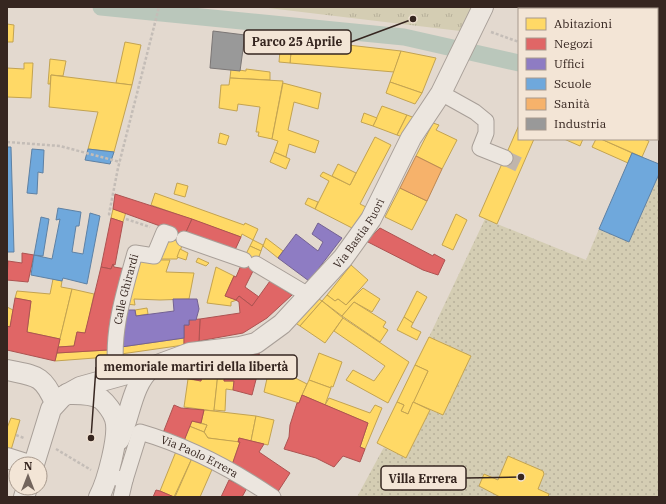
<svg xmlns="http://www.w3.org/2000/svg" width="666" height="504" font-family="'IBM Plex Serif',serif">
	<defs>
		<pattern id="park-tufts" width="24" height="20" patternUnits="userSpaceOnUse"><rect width="24" height="20" fill="#d4cdb3"/><path d="M3 7l-1-3M5 7V3M7 7l1-3M15 17l-1-3M17 17v-4M19 17l1-3" fill="none" stroke="#b7b09a"/></pattern>
		<pattern id="garden-dots" width="8" height="8" patternUnits="userSpaceOnUse"><rect width="8" height="8" fill="#d4cdb3"/><path d="M2 2h.1M6 6h.1" fill="none" stroke="#b7b09a" stroke-width="1.8" stroke-linecap="round"/></pattern>
	</defs>
	<rect width="100%" height="100%" fill="#e3d9cf"/>
	<polygon fill="url(#park-tufts)" points="260,7 472,7 460,31"/>
	<polygon fill="url(#garden-dots)" points="659,174 659,497 357,497 384,447 406,458 430,410 443,415 471,356 429,337 485,219 586,260 599,229 629,242"/>
	<g fill="#ffd966" stroke="#c3a351">
		<polygon points="609,7 639,7 638,9 612,9"/>
		<polygon points="7,24 14,25 13,42 7,42"/>
		<polygon points="258,37 348,45 401,51 394,72 290,63 291,52 256,49"/>
		<polygon points="125,42 141,45 132,85 116,83"/>
		<polygon points="280,51 291,52 290,63 279,62"/>
		<polygon points="401,51 436,58 422,93 390,82"/>
		<polygon points="50,59 66,61 63,76 51,75 50,84 48,84"/>
		<polygon points="24,63 33,63 31,98 7,97 7,68 24,69"/>
		<polygon points="231,69 246,71 246,69 270,72 270,80 230,78"/>
		<polygon points="51,75 132,85 114,152 88,149 98,112 49,107"/>
		<polygon points="230,78 283,81 272,139 258,136 259,132 256,132 260,107 238,104 237,111 219,108 221,85 229,85"/>
		<polygon points="390,82 422,93 415,104 386,93"/>
		<polygon points="283,83 321,93 318,109 294,102 288,130 319,141 315,153 289,144 286,157 274,152 278,141 272,139"/>
		<polygon points="382,106 407,115 397,135 373,126"/>
		<polygon points="364,113 377,118 373,126 361,122"/>
		<polygon points="407,115 415,118 405,138 397,135"/>
		<polygon points="433,123 439,125 436,130 457,140 442,169 416,156"/>
		<polygon points="519,125 519,139 534,139 497,224 479,216"/>
		<polygon points="220,133 229,136 226,145 218,143"/>
		<polygon points="375,137 391,145 360,204 366,207 354,229 315,209 329,181 320,176 323,172 350,185"/>
		<polygon points="564,139 583,139 580,146"/>
		<polygon points="596,139 601,139 632,153 628,163 592,147"/>
		<polygon points="601,139 643,139 649,141 642,157"/>
		<polygon points="274,152 290,159 286,169 270,162"/>
		<polygon points="338,164 356,173 350,185 332,176"/>
		<polygon points="177,183 188,186 185,197 174,194"/>
		<polygon points="400,188 427,201 412,230 385,217"/>
		<polygon points="155,193 244,225 245,223 258,229 253,240 242,234 241,237 151,205"/>
		<polygon points="308,198 318,202 315,209 305,204"/>
		<polygon points="113,209 126,212 123,222 111,218"/>
		<polygon points="456,214 467,220 453,250 442,245"/>
		<polygon points="169,238 183,243 177,259 160,259"/>
		<polygon points="266,238 283,251 278,258 263,246"/>
		<polygon points="253,240 263,245 261,251 250,246"/>
		<polygon points="250,246 261,251 257,262 245,256"/>
		<polygon points="180,249 188,253 186,260 177,257"/>
		<polygon points="198,258 209,263 206,266 196,262"/>
		<polygon points="136,260 170,260 166,272 194,273 189,299 160,300 134,299 135,305 126,304"/>
		<polygon points="351,265 368,280 346,305 338,299 335,301 327,295"/>
		<polygon points="216,267 234,276 225,296 237,300 231,302 231,306 207,303"/>
		<polygon points="53,279 62,281 61,287 72,289 60,339 27,332 31,301 15,298 17,291 50,294"/>
		<polygon points="363,288 380,299 372,312 354,302 342,316 322,301 327,295 335,301 338,299 346,305"/>
		<polygon points="72,289 94,294 88,323 85,333 77,332 74,346 58,347"/>
		<polygon points="417,291 427,297 413,323 404,317"/>
		<polygon points="316,297 322,301 300,326 294,322"/>
		<polygon points="322,301 343,318 325,343 300,326"/>
		<polygon points="354,302 386,322 383,327 388,330 380,342 342,316"/>
		<polygon points="7,307 13,310 10,327 7,326"/>
		<polygon points="147,308 148,314 136,316 135,310"/>
		<polygon points="404,317 413,323 411,327 421,332 417,340 397,330"/>
		<polygon points="343,318 409,362 388,403 346,380 353,370 374,381 385,366 334,331"/>
		<polygon points="429,337 471,356 443,415 413,402 428,371 415,365"/>
		<polygon points="184,338 184,345 121,354 121,347"/>
		<polygon points="108,350 108,357 55,361 57,353"/>
		<polygon points="319,353 342,362 333,387 331,386 331,388 309,380"/>
		<polygon points="270,365 307,384 299,403 264,392"/>
		<polygon points="415,365 428,371 408,414 401,411 404,405 397,402"/>
		<polygon points="202,370 218,373 214,411 184,407 188,379 201,381"/>
		<polygon points="218,373 225,374 224,381 234,381 233,390 226,389 225,411 214,410"/>
		<polygon points="309,380 331,388 325,405 302,395"/>
		<polygon points="329,398 370,413 375,405 382,408 365,449 360,447 368,423 325,405"/>
		<polygon points="397,402 404,405 401,411 408,414 413,402 430,410 406,458 377,443"/>
		<polygon points="204,410 256,416 251,441 239,438 238,442 208,438 204,432 207,425 201,423"/>
		<polygon points="256,416 274,420 268,445 251,441"/>
		<polygon points="11,418 20,420 11,450 7,448 7,428"/>
		<polygon points="192,421 207,425 204,432 189,426"/>
		<polygon points="189,426 204,432 208,438 240,442 232,465 184,441"/>
		<polygon points="177,449 193,456 174,497 160,491"/>
		<polygon points="193,456 214,465 200,497 175,497"/>
		<polygon points="508,456 543,471 544,474 538,489 549,494 548,497 500,497 479,486 484,474 498,480"/>
	</g>
	<g fill="#e06666" stroke="#ad5351">
		<polygon points="115,194 192,219 185,235 113,209"/>
		<polygon points="111,218 123,222 115,265 113,264 111,269 101,267"/>
		<polygon points="192,219 241,237 235,250 186,232"/>
		<polygon points="380,228 433,256 434,254 445,260 438,275 423,270 366,241"/>
		<polygon points="22,253 34,255 28,282 7,280 8,261 22,263"/>
		<polygon points="242,263 254,269 245,287 259,297 252,306 239,296 236,300 225,296 234,276 236,277"/>
		<polygon points="113,264 114,267 126,269 108,350 57,353 58,347 74,346 77,332 85,333 101,267 111,269"/>
		<polygon points="270,281 292,295 267,318 243,333 199,341 200,319 240,313 239,302 236,300 239,296 252,306"/>
		<polygon points="15,298 31,301 27,332 60,339 55,361 7,350 7,326 10,327"/>
		<polygon points="200,319 199,341 184,345 184,325 189,325 189,320"/>
		<polygon points="259,353 260,364 252,395 233,390 234,381 224,381 225,374 205,372 207,356"/>
		<polygon points="207,356 206,370 202,370 201,381 186,378 188,357"/>
		<polygon points="302,395 368,423 360,447 365,449 360,462 343,456 334,467 316,458 284,449 289,437 290,425 297,403 299,403"/>
		<polygon points="174,405 181,408 204,410 201,423 192,421 184,441 163,433"/>
		<polygon points="239,438 264,444 259,452 290,473 277,493 232,465 240,442 238,442"/>
		<polygon points="229,480 247,488 242,497 221,497"/>
		<polygon points="156,490 160,491 174,497 153,497"/>
	</g>
	<g fill="#8e7cc3" stroke="#746292">
		<polygon points="318,223 342,238 309,281 278,258 296,234 318,251 323,242 312,234"/>
		<polygon points="173,299 197,299 199,309 196,320 189,320 189,325 184,325 184,338 121,347 123,310 135,310 136,316 174,311"/>
	</g>
	<g fill="#6fa8dc" stroke="#5e81a4">
		<polygon points="7,147 11,147 14,252 7,252"/>
		<polygon points="32,149 44,150 43,173 38,172 37,194 27,193"/>
		<polygon points="88,149 114,152 110,164 85,160"/>
		<polygon points="632,153 659,164 659,174 629,242 599,229"/>
		<polygon points="58,208 81,212 79,226 76,226 72,252 83,254 90,213 100,216 87,284 63,278 62,281 31,275 34,255 52,259 60,219 56,220"/>
		<polygon points="41,217 49,219 43,256 34,255"/>
	</g>
	<polygon fill="#f6b26b" stroke="#bc8854" points="416,156 442,169 427,201 400,188"/>
	<g fill="#999" stroke="#7b7675">
		<polygon points="213,31 245,35 240,71 210,68"/>
		<polygon points="245,35 258,37 256,49 244,47"/>
	</g>
	<g fill="none" stroke-linecap="round" stroke-linejoin="round">
		<g stroke="#bac7bb" stroke-width="17">
			<polyline points="101,7 404,37 519,63"/>
			<polyline points="657,118 659,119"/>
		</g>
		<polyline stroke="#c0b5ac" stroke-width="15" stroke-dasharray="15 8" stroke-linecap="butt" points="505,158 522,166"/>
		<defs>
			<g id="pedestrian">
				<polyline points="441,93 475,112 486,121 486,133 480,148 505,158"/>
				<polyline points="184,239 244,260"/>
				<polyline points="256,264 310,296"/>
				<path id="s1" d="M117 377C110 335 124 293 135 253L154 256 164 232 170 234"/>
				<path id="s2" d="M117 478 125 480 140 432C188 446 232 469 273 497"/>
				<polyline points="121,497 125,480"/>
			</g>
			<g id="minor">
				<path d="M7 370C35 376 43 374 55 403"/>
				<path d="M67 394C78 394 91 393 101 399 106 403 113 412 115 419 120 435 107 482 99 497"/>
				<path d="M119 440C131 415 131 385 152 367"/>
				<polyline points="7,458 26,464"/>
				<path id="s3" d="M34 464 51 409 62 397 80 387 152 367 190 353 240 347 256 343 282 324 343 258 371 219 411 138 441 93 483 7"/>
				<polyline points="24,497 27,488"/>
			</g>
		</defs>
		<use href="#pedestrian" stroke="#a89f98" stroke-width="17"/>
		<use href="#minor" stroke="#a89f98" stroke-width="22"/>
		<g stroke="#c4bdb7" stroke-width="2.5" stroke-dasharray="3 2" stroke-linecap="butt">
			<polyline points="491,32 519,42"/>
			<polyline points="657,93 659,94"/>
			<polyline points="7,142 60,146 120,162"/>
			<polyline points="110,215 109,214 118,168 159,7"/>
			<polyline points="126,219 150,227"/>
			<polyline points="16,435 24,438"/>
			<polyline points="56,449 91,470"/>
		</g>
		<use href="#pedestrian" stroke="#ece6df" stroke-width="15"/>
		<use href="#minor" stroke="#ece6df" stroke-width="20"/>
	</g>
	<g text-anchor="middle" stroke-width="4" stroke-linejoin="round" paint-order="stroke">
		<g font-size="11" fill="#362620" stroke="#f3e5d6">
			<text dy="4" stroke="none"><textPath href="#s3" startOffset="428">Via Bastia Fuori</textPath></text>
			<text dy="4" stroke="none"><textPath href="#s1" startOffset="89">Calle Ghirardi</textPath></text>
			<text dy="4" stroke="none"><textPath href="#s2" startOffset="123">Via Paolo Errera</textPath></text>
		</g>
	</g>
	<path fill="none" stroke="#362620" stroke-width="1.5" d="M413 19L351 42M91 438L96 367M521 477L466 478"/>
	<g fill="#362620" stroke="#f3e5d6" stroke-width="1.5">
		<circle cx="413" cy="19" r="4"/>
		<circle cx="91" cy="438" r="4"/>
		<circle cx="521" cy="477" r="4"/>
	</g>
	<g fill="#f3e5d6" stroke="#362620" stroke-width="1.5">
		<rect x="244" y="30" width="107" height="24" rx="4"/>
		<rect x="96" y="355" width="201" height="24" rx="4"/>
		<rect x="381" y="466" width="85" height="24" rx="4"/>
	</g>
	<g font-size="12" text-anchor="middle" font-weight="bold" fill="#362620">
		<text x="297" y="46">Parco 25 Aprile</text>
		<text x="196" y="371">memoriale martiri della libertà</text>
		<text x="423" y="483">Villa Errera</text>
	</g>
	<rect width="666" height="504" fill="none" stroke="#362620" stroke-width="16"/>
	<rect x="518" y="8" width="140" height="132" fill="#f3e5d6" stroke="#a7998d"/>
	<rect x="526" y="18" width="20" height="12" fill="#ffd966" stroke="#a7998d"/>
	<text x="554" y="28" font-size="12" fill="#362620">Abitazioni</text>
	<rect x="526" y="38" width="20" height="12" fill="#e06666" stroke="#a7998d"/>
	<text x="554" y="48" font-size="12" fill="#362620">Negozi</text>
	<rect x="526" y="58" width="20" height="12" fill="#8e7cc3" stroke="#a7998d"/>
	<text x="554" y="68" font-size="12" fill="#362620">Uffici</text>
	<rect x="526" y="78" width="20" height="12" fill="#6fa8dc" stroke="#a7998d"/>
	<text x="554" y="88" font-size="12" fill="#362620">Scuole</text>
	<rect x="526" y="98" width="20" height="12" fill="#f6b26b" stroke="#a7998d"/>
	<text x="554" y="108" font-size="12" fill="#362620">Sanità</text>
	<rect x="526" y="118" width="20" height="12" fill="#999999" stroke="#a7998d"/>
	<text x="554" y="128" font-size="12" fill="#362620">Industria</text>
	<g transform="translate(28 476)"><circle r="19" fill="#f3e5d6" stroke="#a7998d"/>
	<path d="M0-3L7 15L0 10L-7 15Z" fill="#73655d"/>
	<text y="-6" font-size="11" font-weight="bold" text-anchor="middle" fill="#362620">N</text>
	</g>
</svg>
